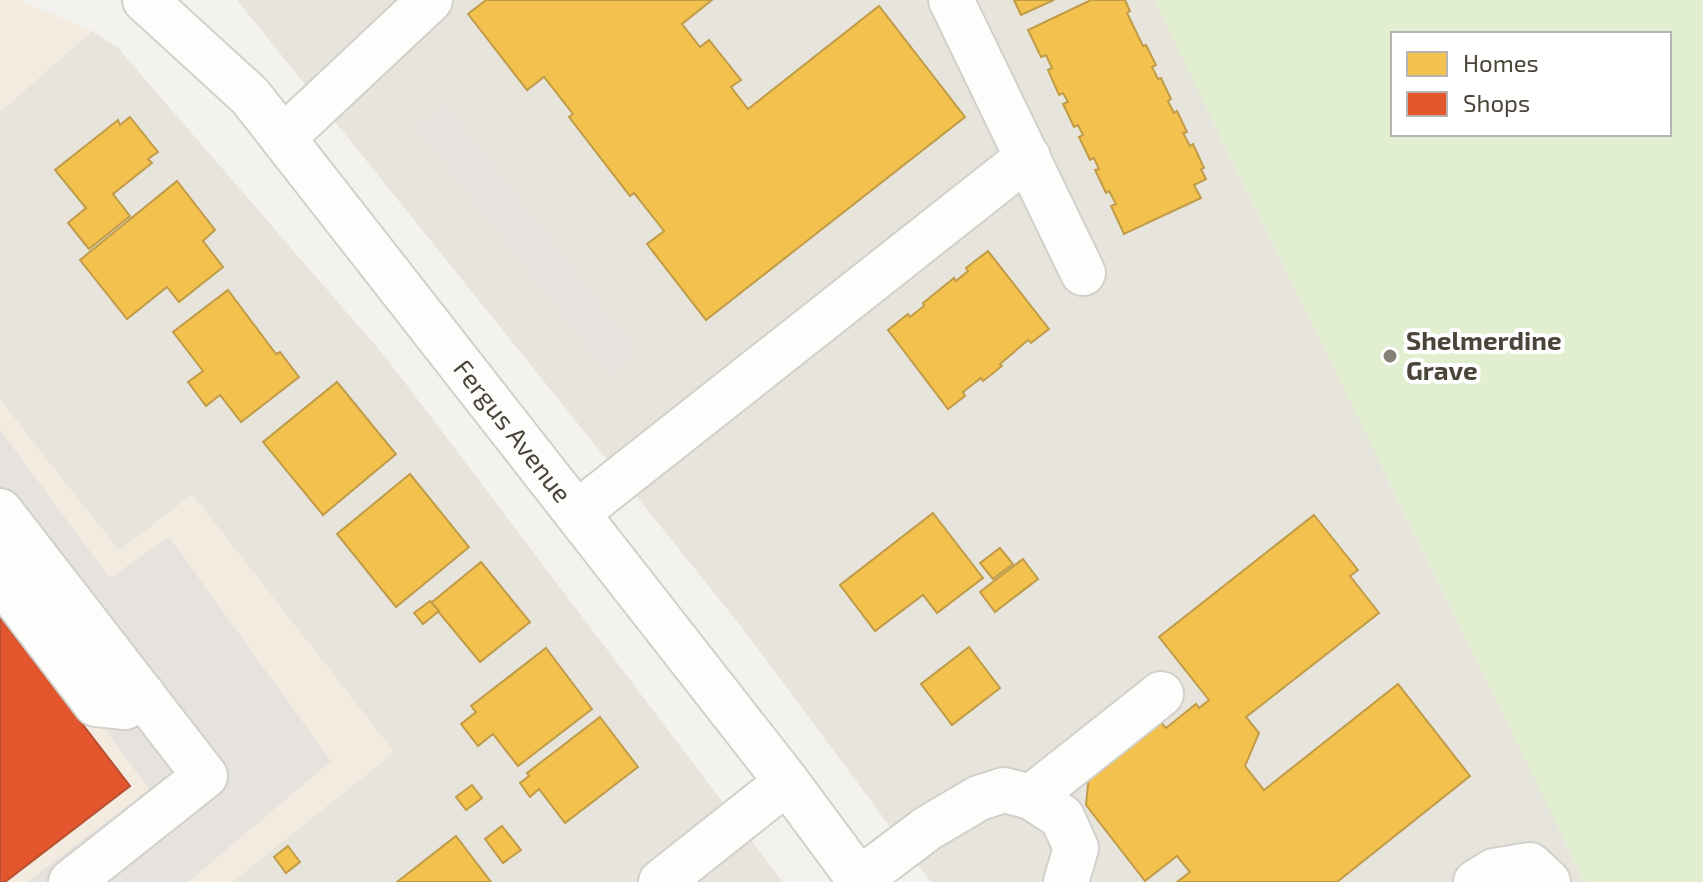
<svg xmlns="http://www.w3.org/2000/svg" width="1703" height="882" font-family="'Exo 2',sans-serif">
	<rect width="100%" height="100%" fill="#f4f2ee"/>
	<g fill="#e7e4dc">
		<polygon points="237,0 1154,0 1585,882 931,882 744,630"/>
		<polygon points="92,31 118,48 387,359 783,882 232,882 394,752 192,495 119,551 0,400 0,112"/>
	</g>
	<g fill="#f3ebdf">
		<polygon points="0,0 19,0 92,31 0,112"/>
		<polygon points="0,400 119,551 193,495 394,752 232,882 0,882"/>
	</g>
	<path fill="#e1eecf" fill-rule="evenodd" d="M1154 0H1703V882H1585ZM1393 34H1669V134H1393Z"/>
	<g fill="#e6e3df">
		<polygon points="446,104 639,353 609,376 416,127"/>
		<polygon points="0,430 110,578 169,537 331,761 188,882 27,882 149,789 0,588"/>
	</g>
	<g fill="#f2c14e" stroke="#c09c48" stroke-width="2">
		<polygon points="486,0 712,0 682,24 700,47 709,40 741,80 731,87 748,109 879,6 965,117 706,320 647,244 664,231 634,193 630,196 569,117 573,114 544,77 527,90 468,14"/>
		<polygon points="1014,0 1054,0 1021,15"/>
		<polygon points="1091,0 1125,0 1130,11 1127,13 1143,46 1146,45 1156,65 1152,67 1158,79 1161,78 1171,99 1168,101 1174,113 1177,111 1187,132 1183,133 1190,146 1193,144 1204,168 1201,169 1206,179 1194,185 1201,198 1124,234 1111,206 1116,204 1109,191 1106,193 1095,170 1099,169 1094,158 1090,160 1079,137 1083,135 1078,125 1074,127 1063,104 1068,102 1063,93 1059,95 1048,70 1052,68 1046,55 1041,57 1028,30"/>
		<polygon points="130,117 158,152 148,159 152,163 113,194 130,216 89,249 68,223 86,208 55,170 118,120 120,125"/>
		<polygon points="177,181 215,230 203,241 223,267 179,302 167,287 127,319 80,260"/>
		<polygon points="988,251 1049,329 1031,343 1028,340 1000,364 1002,366 983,381 981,378 963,392 965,396 948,409 888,330 908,314 910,317 924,306 923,303 954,278 956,281 968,271 966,268"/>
		<polygon points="228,290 276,354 280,352 299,377 241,422 220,395 206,406 188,382 203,371 173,332"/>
		<polygon points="337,382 396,454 323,515 263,442"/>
		<polygon points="410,474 469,547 396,607 337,534"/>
		<polygon points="933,513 983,578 937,613 923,595 875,631 840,585"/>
		<polygon points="1314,515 1358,570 1350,576 1379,613 1246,717 1259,733 1245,766 1264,790 1398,684 1470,776 1337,882 1177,882 1190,872 1177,856 1145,881 1086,805 1089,774 1158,719 1166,728 1196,704 1199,708 1209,700 1159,637"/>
		<polygon points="1000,548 1013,564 993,579 980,563"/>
		<polygon points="1023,559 1038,579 995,612 980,592"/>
		<polygon points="481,562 530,622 480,662 431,603"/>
		<polygon points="430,601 439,611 423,624 414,613"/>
		<polygon points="969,647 1000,688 952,725 921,684"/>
		<polygon points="546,648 592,709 518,766 493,734 478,746 461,724 476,712 471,706"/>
		<polygon points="600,717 638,767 565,823 539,789 530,797 520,783 529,776 527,773"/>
		<polygon points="472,785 482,798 466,810 456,797"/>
		<polygon points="502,826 521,850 503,863 485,839"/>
		<polygon points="456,836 491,882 397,882"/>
		<polygon points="288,846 300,862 286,873 274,857"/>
	</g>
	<polygon fill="#e4572e" stroke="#b65131" stroke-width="2" points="0,617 130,786 5,882 0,882"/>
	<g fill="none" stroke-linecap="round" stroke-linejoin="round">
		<defs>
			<g id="minor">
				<path id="s1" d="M145 0 250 96 787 782 861 882"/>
				<polyline points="951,0 1083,273"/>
				<polyline points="283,138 430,0"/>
				<polyline points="0,511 205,776 71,882"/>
				<polyline points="577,513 1028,157"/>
				<polyline points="22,539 3,564 10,591 96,704 125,707 143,695"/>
				<polyline points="859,880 928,828 979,798 1004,790 1031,797"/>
				<polyline points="661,882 787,782"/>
				<polyline points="1066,882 1076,848 1062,817 1031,797 1161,694"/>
				<polyline points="1476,882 1494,871 1530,865 1548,882"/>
			</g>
		</defs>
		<use href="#minor" stroke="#d2d0cb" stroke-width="48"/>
		<use href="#minor" stroke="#fdfdfc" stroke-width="44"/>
	</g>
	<circle fill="#868178" stroke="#fff" stroke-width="3" cx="1390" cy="356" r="8"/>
	<g text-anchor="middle" stroke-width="8" stroke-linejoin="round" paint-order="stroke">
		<g font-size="26" font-weight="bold" fill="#4b4439" stroke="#fff" text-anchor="start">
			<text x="1406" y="350">Shelmerdine<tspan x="1406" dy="30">Grave</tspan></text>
		</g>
		<g font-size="26" fill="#4b4439" stroke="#fff">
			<text dy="9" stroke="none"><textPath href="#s1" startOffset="568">Fergus Avenue</textPath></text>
		</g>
	</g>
	<rect x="1391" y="32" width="280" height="104" fill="#ffffff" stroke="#b7b4b0" stroke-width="2"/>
	<rect x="1407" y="52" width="40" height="24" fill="#f2c14e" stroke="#b7b4b0" stroke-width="2"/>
	<text x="1463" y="72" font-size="24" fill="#4b4439">Homes</text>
	<rect x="1407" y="92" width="40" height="24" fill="#e4572e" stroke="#b7b4b0" stroke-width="2"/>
	<text x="1463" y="112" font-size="24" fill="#4b4439">Shops</text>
</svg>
